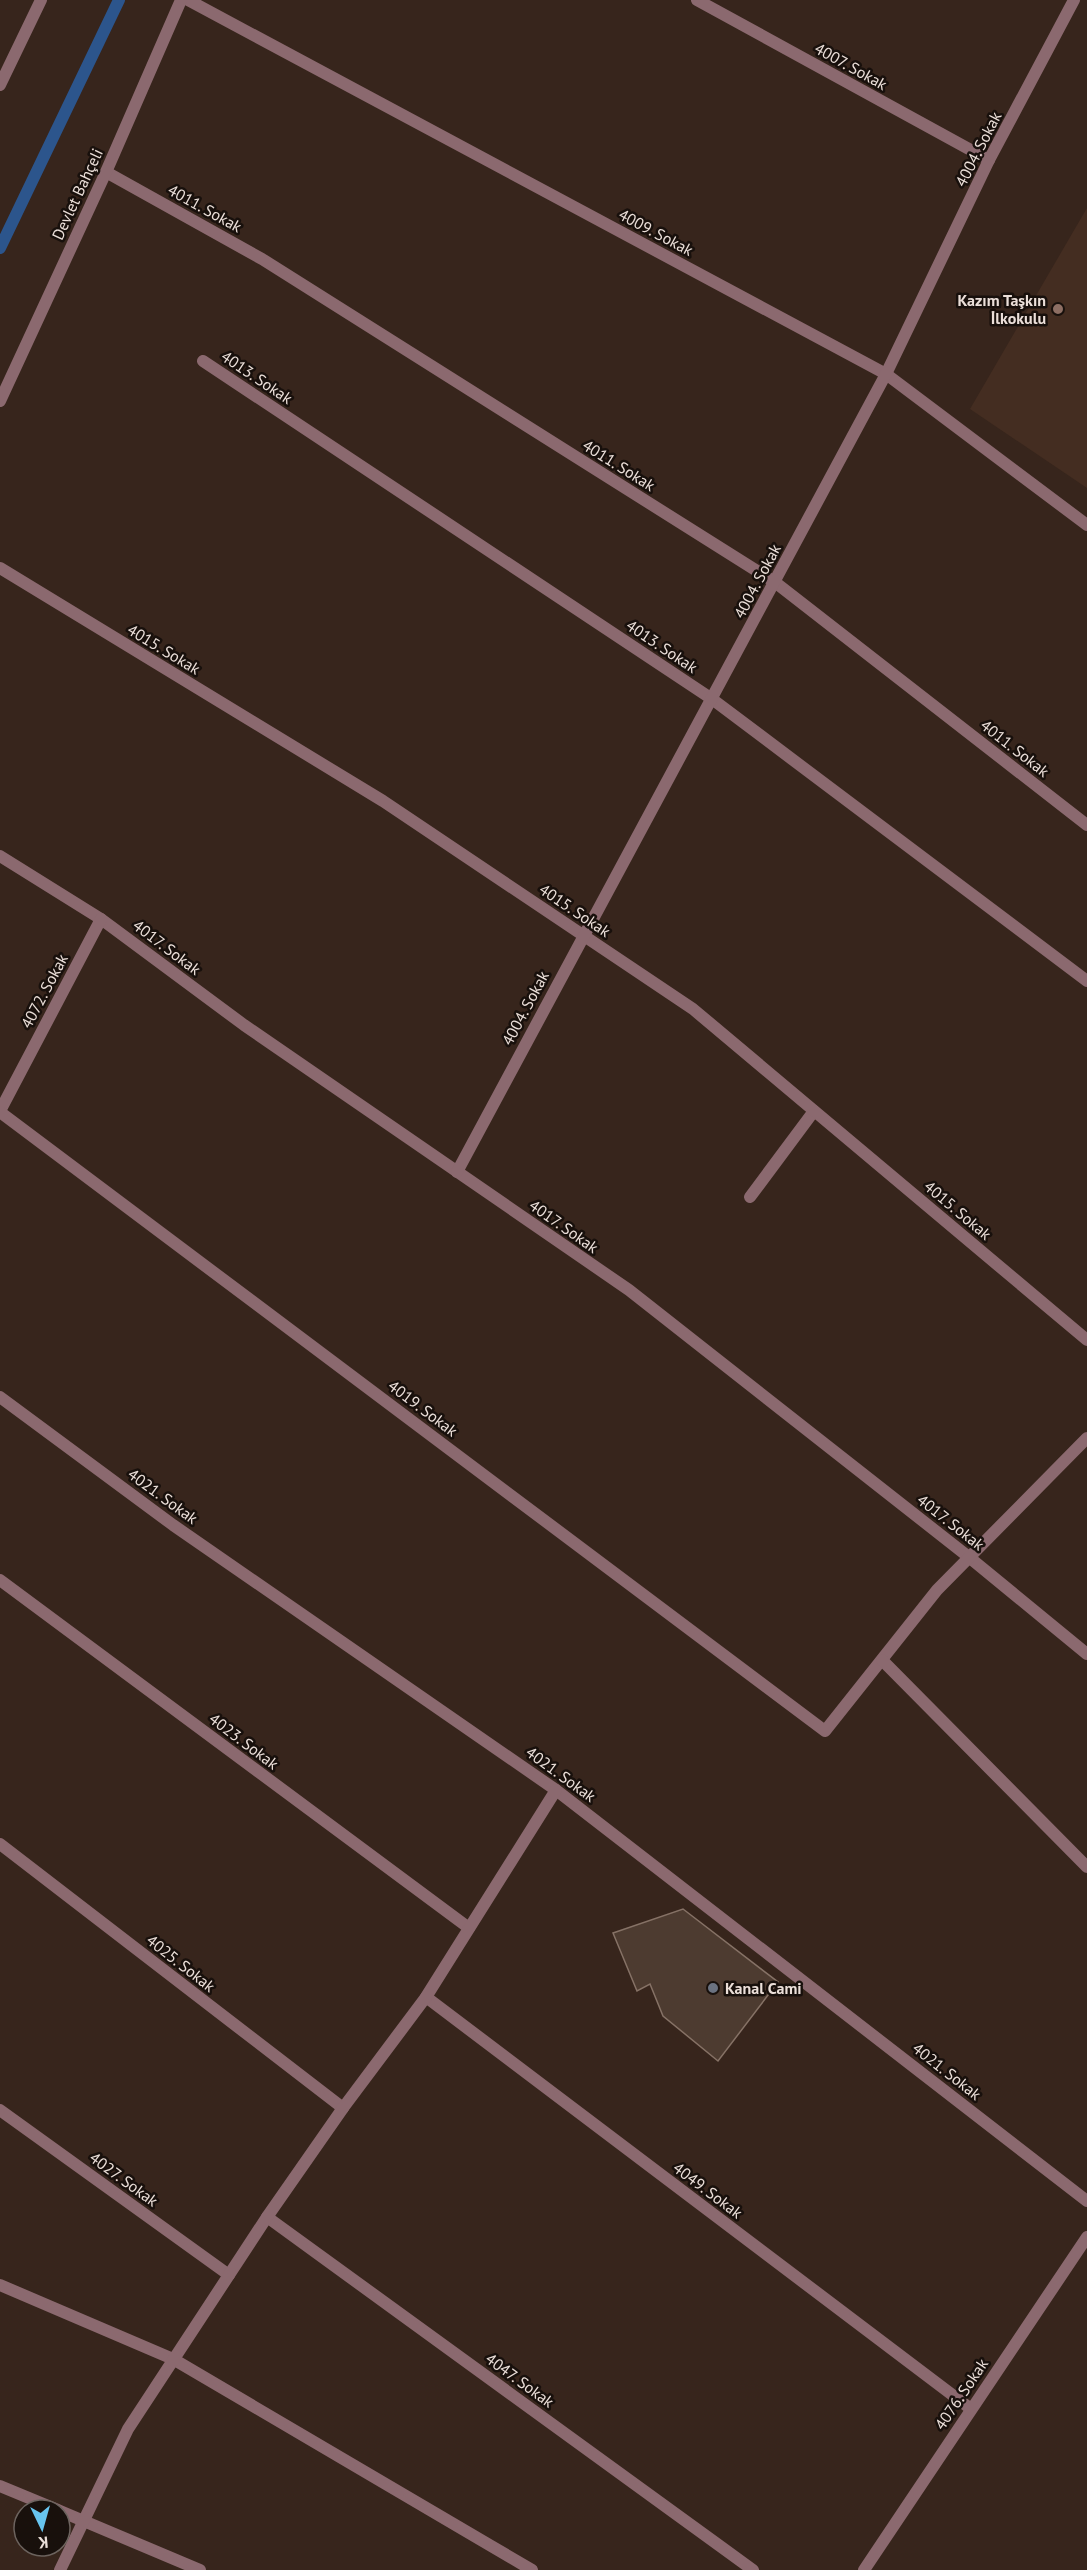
<svg xmlns="http://www.w3.org/2000/svg" width="1087" height="2570" font-family="'PT Sans',sans-serif">
	<rect width="100%" height="100%" fill="#37251c"/>
	<polygon fill="#442d21" points="1087,208 1087,488 970,409"/>
	<g fill="none" stroke-linecap="round" stroke-linejoin="round">
		<polyline stroke="#2c558c" stroke-width="12" points="0,248 119,0"/>
	</g>
	<polygon fill="#4d3b30" stroke="#867266" stroke-width="1.5" points="683,1909 778,1982 718,2061 663,2016 650,1984 637,1991 613,1933"/>
	<g fill="none" stroke-linecap="round" stroke-linejoin="round">
		<polyline stroke="#8b696f" stroke-width="12" points="750,1197 814,1111"/>
		<g stroke="#8b696f" stroke-width="12">
			<polyline points="188,0 886,374 1087,525"/>
			<polyline points="697,0 989,160"/>
			<polyline points="106,172 262,259 776,583 1087,825"/>
			<polyline points="203,361 712,699 1087,981"/>
			<polyline points="0,568 383,801 693,1009 1087,1340"/>
			<polyline points="0,856 101,919 244,1025 629,1290 970,1558 1087,1654"/>
			<polyline points="0,1111 101,919"/>
			<polyline points="0,1112 825,1731 937,1590 1087,1438"/>
			<polyline points="457,1172 886,374 989,160 1074,0"/>
			<polyline points="0,1397 173,1525 556,1790 1087,2201"/>
			<polyline points="0,1580 469,1928"/>
			<polyline points="882,1660 1087,1867"/>
			<polyline points="0,1844 343,2108"/>
			<polyline points="426,1997 971,2409"/>
			<polyline points="0,2110 229,2275"/>
			<polyline points="267,2217 753,2570"/>
			<polyline points="0,2285 173,2359 532,2570"/>
			<polyline points="0,2486 58,2510"/>
			<polyline points="60,2511 200,2570"/>
			<polyline points="60,2570 128,2429 267,2217 343,2108 426,1997 556,1790"/>
			<polyline points="864,2570 1087,2237"/>
		</g>
		<g stroke="#8b696f" stroke-width="12">
			<polyline points="0,85 41,0"/>
			<polyline points="0,401 106,172 181,0"/>
		</g>
	</g>
	<circle fill="#8d6e63" stroke="#18100c" stroke-width="2" cx="1058" cy="309" r="6"/>
	<circle fill="#6b7280" stroke="#18100c" stroke-width="2" cx="713" cy="1988" r="6"/>
	<g text-anchor="middle" stroke-width="5" stroke-linejoin="round" paint-order="stroke">
		<g font-size="16" fill="#ebdfd9" stroke="#18100c">
			<text transform="translate(851 66) rotate(29)" y="6">4007. Sokak</text>
			<text transform="translate(978 149) rotate(-63)" y="6">4004. Sokak</text>
			<text transform="translate(77 194) rotate(-65)" y="6">Devlet Bahçeli</text>
			<text transform="translate(205 208) rotate(29)" y="6">4011. Sokak</text>
			<text transform="translate(656 232) rotate(28)" y="6">4009. Sokak</text>
			<text transform="translate(257 377) rotate(34)" y="6">4013. Sokak</text>
			<text transform="translate(619 465) rotate(32)" y="6">4011. Sokak</text>
			<text transform="translate(757 581) rotate(-62)" y="6">4004. Sokak</text>
			<text transform="translate(662 646) rotate(34)" y="6">4013. Sokak</text>
			<text transform="translate(164 649) rotate(31)" y="6">4015. Sokak</text>
			<text transform="translate(1015 748) rotate(38)" y="6">4011. Sokak</text>
			<text transform="translate(575 910) rotate(34)" y="6">4015. Sokak</text>
			<text transform="translate(167 947) rotate(37)" y="6">4017. Sokak</text>
			<text transform="translate(44 991) rotate(-62)" y="6">4072. Sokak</text>
			<text transform="translate(525 1008) rotate(-62)" y="6">4004. Sokak</text>
			<text transform="translate(958 1210) rotate(40)" y="6">4015. Sokak</text>
			<text transform="translate(564 1226) rotate(35)" y="6">4017. Sokak</text>
			<text transform="translate(423 1408) rotate(37)" y="6">4019. Sokak</text>
			<text transform="translate(163 1496) rotate(36)" y="6">4021. Sokak</text>
			<text transform="translate(951 1522) rotate(38)" y="6">4017. Sokak</text>
			<text transform="translate(244 1741) rotate(37)" y="6">4023. Sokak</text>
			<text transform="translate(561 1774) rotate(36)" y="6">4021. Sokak</text>
			<text transform="translate(181 1963) rotate(38)" y="6">4025. Sokak</text>
			<text transform="translate(947 2071) rotate(38)" y="6">4021. Sokak</text>
			<text transform="translate(124 2179) rotate(36)" y="6">4027. Sokak</text>
			<text transform="translate(708 2190) rotate(37)" y="6">4049. Sokak</text>
			<text transform="translate(520 2380) rotate(36)" y="6">4047. Sokak</text>
			<text transform="translate(961 2394) rotate(-56)" y="6">4076. Sokak</text>
		</g>
		<g font-size="16" font-weight="bold" fill="#ebdfd9" stroke="#18100c" text-anchor="end">
			<text x="1046" y="306">Kazım Taşkın<tspan x="1046" dy="18">İlkokulu</tspan></text>
			<text x="725" y="1994" text-anchor="start">Kanal Cami</text>
		</g>
	</g>
	<g transform="translate(42 2528) rotate(175)"><circle r="28" fill="#18100c" stroke="#6c635e" stroke-width="1.5"/>
	<path d="M0-4.5L10 22L0 15L-10 22Z" fill="#67c4ef"/>
	<text y="-9" font-size="16" font-weight="bold" text-anchor="middle" fill="#ebdfd9">K</text>
	</g>
</svg>
